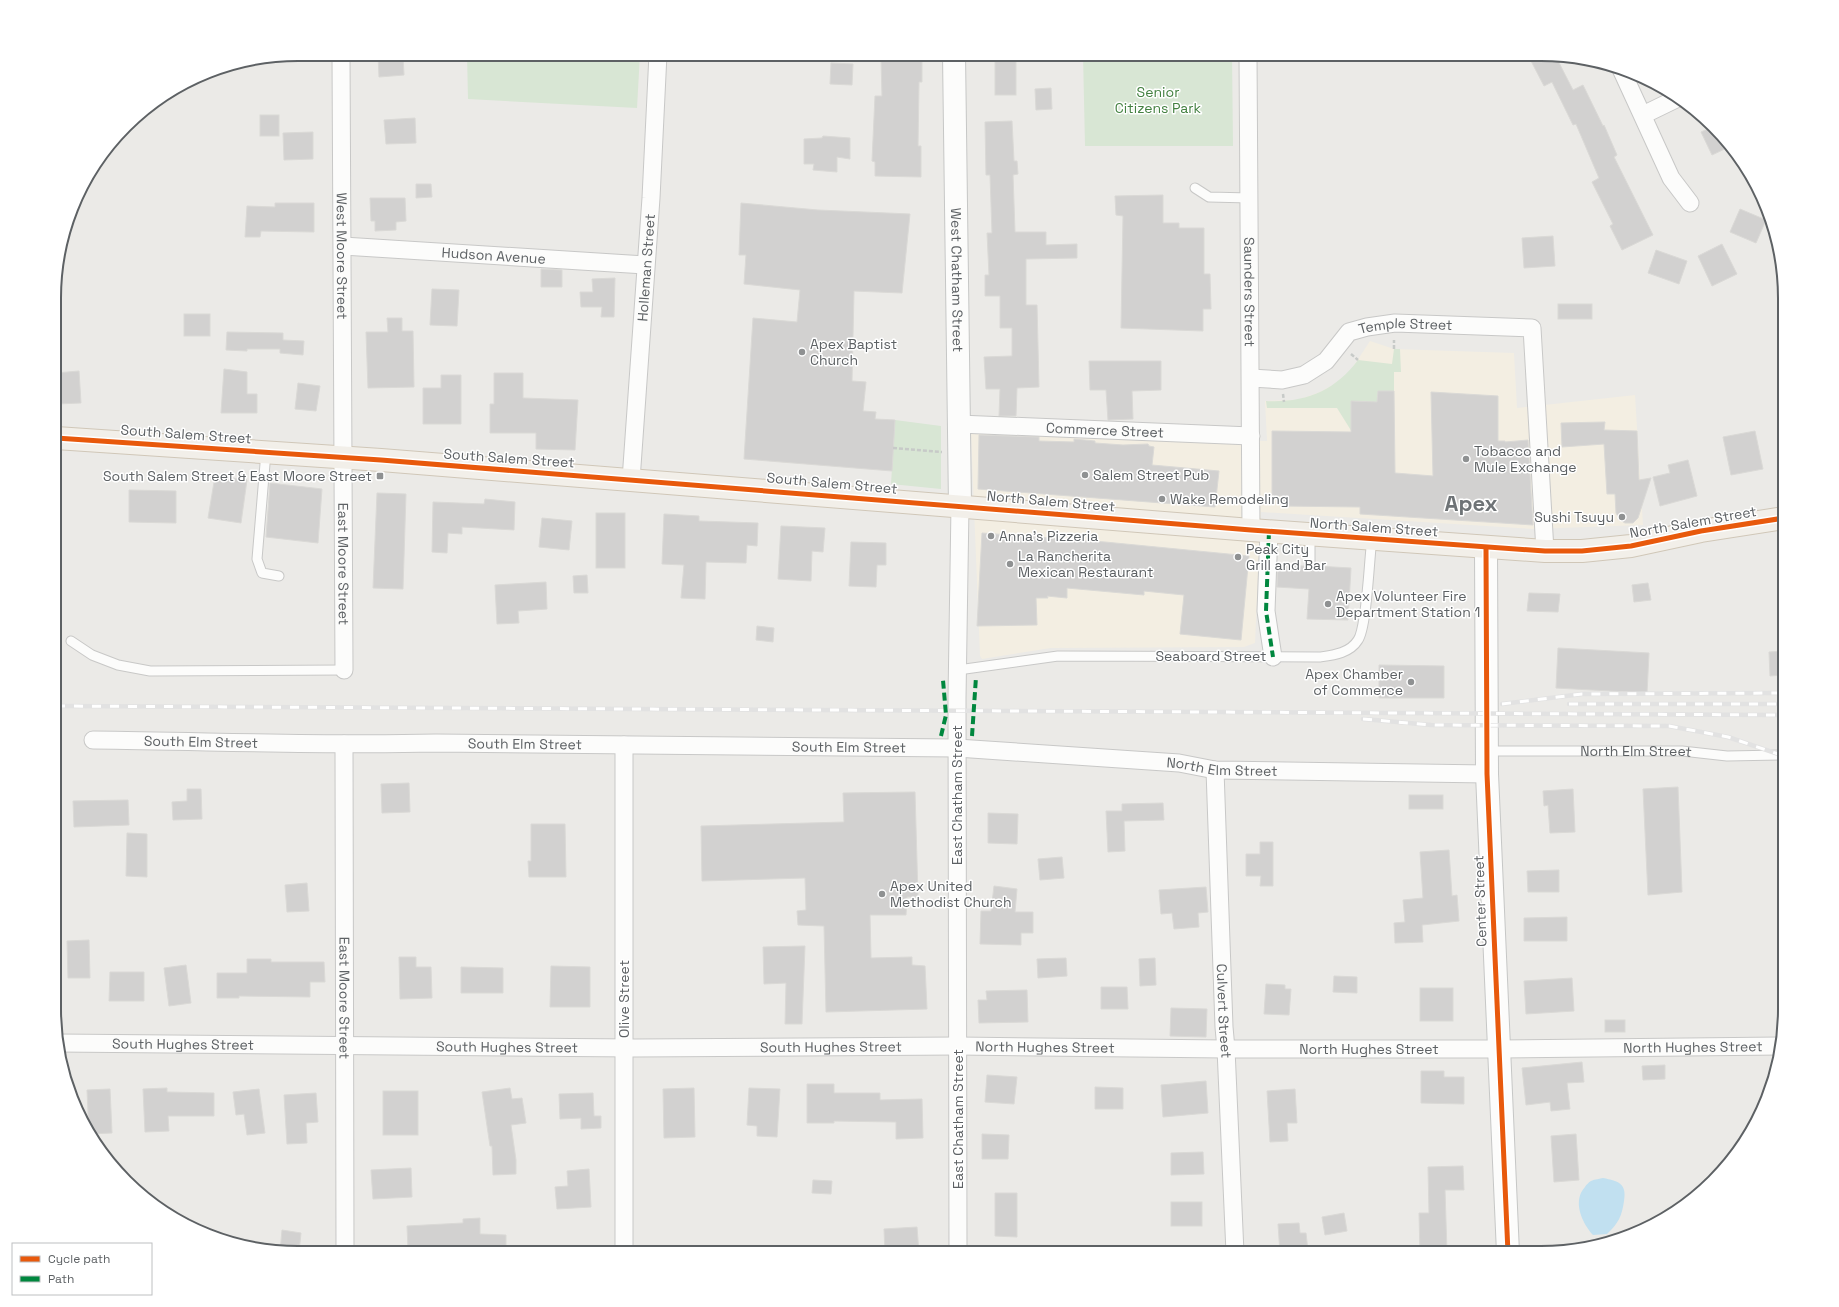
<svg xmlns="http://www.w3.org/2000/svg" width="1839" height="1307" font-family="'Space Grotesk',sans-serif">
	<rect width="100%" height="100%" fill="#ebeae7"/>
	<polygon fill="#f3eee2" points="1370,341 1394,349 1514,353 1517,408 1635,395 1643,525 1533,529 1261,512 1255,643 1244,647 1051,648 982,659 980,656 971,434 983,429 1212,440 1267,441 1265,401 1298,400 1320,392 1335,384 1349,373"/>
	<g fill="#d8e6d4">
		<polygon points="467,54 640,54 637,108 468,99"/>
		<polygon points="1083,54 1232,54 1233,146 1085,146"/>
		<path d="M1394 349H1400L1401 372H1394V391H1378L1377 420H1367L1366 401H1351L1352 432 1337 408H1267L1266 401C1305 403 1335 391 1358 360L1392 364Z"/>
		<polygon points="895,420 941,426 941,489 891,484"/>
	</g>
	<path fill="#c1e0f0" d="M1603 1178C1619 1181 1627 1184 1624 1201 1622 1216 1618 1224 1607 1234L1593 1235C1582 1223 1572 1201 1585 1187 1586 1185 1589 1182 1591 1181 1595 1179 1600 1179 1603 1178Z"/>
	<g fill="#d2d1d0" stroke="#dad9d6">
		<polygon points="378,54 399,54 399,57 403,57 404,75 379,77"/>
		<rect x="995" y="54" width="21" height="41"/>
		<polygon points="1539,54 1555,55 1573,90 1583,85 1603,126 1604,125 1617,155 1614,157 1653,235 1622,250 1610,226 1613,224 1592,182 1599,178 1576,124 1573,125 1552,82 1544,86 1530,59"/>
		<polygon points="881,59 922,59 922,82 919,82 918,146 921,146 921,177 875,176 875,162 872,161 875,96 882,96"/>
		<polygon points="831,63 853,64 852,85 830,84"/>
		<polygon points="1051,88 1052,109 1036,110 1035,89"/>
		<rect x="260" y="115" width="19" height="21"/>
		<polygon points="415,118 416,143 386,144 384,120"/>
		<polygon points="1012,121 1014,161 1017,161 1018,174 1013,175 1015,232 1046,232 1046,245 1077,244 1077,258 1026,259 1026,305 1037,305 1039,387 1017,388 1016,416 999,416 1000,389 986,389 984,357 1012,356 1012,328 1000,328 1000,296 985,296 985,275 989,275 987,233 992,233 990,175 986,175 985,122"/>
		<polygon points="1712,127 1731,146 1712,155 1701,132"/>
		<polygon points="313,132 313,159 284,160 283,133"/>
		<polygon points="823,136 850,138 850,159 837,157 837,172 813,170 814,164 804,164 804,139 822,138"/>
		<polygon points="416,184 431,184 432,197 416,198"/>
		<polygon points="1163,195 1163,223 1179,223 1179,228 1204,228 1204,274 1210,274 1211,309 1203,309 1203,331 1121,328 1123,216 1116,215 1115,196"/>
		<polygon points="370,198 405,198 406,221 396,222 396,230 375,231 375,221 371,221"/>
		<polygon points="275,203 314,203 314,232 261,231 260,237 245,237 247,206 275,207"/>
		<polygon points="741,203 818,210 910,214 902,293 854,291 852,381 866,382 863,411 876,412 875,419 895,420 892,471 744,459 753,318 797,322 800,290 744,284 746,255 739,255"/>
		<polygon points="1740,209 1766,220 1756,243 1730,232"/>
		<polygon points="1553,236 1555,266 1524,268 1522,238"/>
		<polygon points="1722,244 1737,274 1712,286 1698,256"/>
		<polygon points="1656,250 1687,261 1679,284 1648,273"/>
		<polygon points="541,269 562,270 562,287 541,287"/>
		<polygon points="615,278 614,317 601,317 602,307 581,307 580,292 593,292 592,279"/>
		<polygon points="432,289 459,290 457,326 430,325"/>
		<rect x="1558" y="304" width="34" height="15"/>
		<rect x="184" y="314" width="26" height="22"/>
		<polygon points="387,318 402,318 402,331 413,331 414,387 368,388 366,332 388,332"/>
		<polygon points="227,332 283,333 283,340 304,341 303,355 280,353 280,349 247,349 247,351 226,350"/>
		<polygon points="1089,361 1161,361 1161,390 1132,391 1133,419 1108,420 1106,390 1090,390"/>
		<polygon points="224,369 247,372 247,394 257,394 257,413 221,413"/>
		<polygon points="79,371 81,403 56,404 56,373"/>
		<polygon points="494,373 523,373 523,398 578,400 575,450 536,449 536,433 490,433 490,404 494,404"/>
		<polygon points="441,375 461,375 461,424 423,424 423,388 441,388"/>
		<polygon points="298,383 320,386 316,411 295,409"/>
		<polygon points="1378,391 1394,391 1395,473 1433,476 1431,392 1498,396 1498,441 1505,441 1505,442 1528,440 1533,525 1360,514 1360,507 1283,506 1283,496 1272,496 1272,431 1351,432 1351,401 1377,402"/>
		<polygon points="1605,422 1604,430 1637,431 1639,480 1651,478 1638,518 1633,523 1625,523 1620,520 1616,513 1615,494 1607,494 1604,444 1562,447 1561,423"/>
		<polygon points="1755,431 1763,469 1731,475 1723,437"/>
		<polygon points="979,435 1039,437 1039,441 1074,442 1074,439 1095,441 1095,443 1123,445 1148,444 1149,446 1154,447 1152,465 1219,471 1215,507 978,489"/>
		<polygon points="1688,460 1697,496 1660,506 1653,477 1670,473 1668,465"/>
		<polygon points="215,476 247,480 241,523 208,518"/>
		<polygon points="270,483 322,489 318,543 266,537"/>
		<polygon points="129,490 176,491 176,523 129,522"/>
		<polygon points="377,493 406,494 403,589 373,588"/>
		<polygon points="485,499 515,502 514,530 462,527 462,534 448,533 447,553 432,552 433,502 484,504"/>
		<rect x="596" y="513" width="29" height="55"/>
		<polygon points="664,514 699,516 699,521 758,523 757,546 747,545 746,563 706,562 705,599 681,598 684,565 662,564"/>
		<polygon points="542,518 572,521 569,550 539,547"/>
		<polygon points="781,526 825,528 823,552 812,551 811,581 778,579"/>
		<polygon points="982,533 1105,542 1249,556 1241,640 1180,634 1184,595 1144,591 1144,595 1067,588 1067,598 1047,596 1048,598 1036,598 1037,625 977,626"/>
		<polygon points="851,542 886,543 886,565 877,565 876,587 849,586"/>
		<polygon points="1278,565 1304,566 1305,569 1310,572 1313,571 1316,566 1351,568 1348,620 1307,619 1309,589 1277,587"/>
		<polygon points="587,575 588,593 574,593 573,576"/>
		<polygon points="546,582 547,609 518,611 519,623 497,624 495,585"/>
		<polygon points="1648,583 1651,600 1634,602 1632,585"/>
		<polygon points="1529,593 1560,594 1558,612 1527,611"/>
		<polygon points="757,626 774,628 773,642 756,640"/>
		<polygon points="1558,648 1649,653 1647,693 1556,688"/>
		<polygon points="1784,651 1784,675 1770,676 1769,652"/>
		<polygon points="1379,665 1444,666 1444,698 1379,698"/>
		<polygon points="409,783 410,812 382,813 381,784"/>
		<polygon points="1678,787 1682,892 1648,895 1643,789"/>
		<polygon points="187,789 201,789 202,819 173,820 172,802 187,801"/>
		<polygon points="1573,789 1575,832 1550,833 1548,805 1544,806 1543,791"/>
		<polygon points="915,792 918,897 907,897 906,915 870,915 871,958 912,957 912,965 925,966 927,1009 826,1012 824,926 798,925 797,911 806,910 805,878 702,881 701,826 844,822 843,793"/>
		<rect x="1409" y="795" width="34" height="14"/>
		<polygon points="128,800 129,825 74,827 73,801"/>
		<polygon points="1163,803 1164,820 1124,821 1125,851 1108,852 1106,811 1122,811 1122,804"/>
		<polygon points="988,813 1018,814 1017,844 988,843"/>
		<polygon points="531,824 565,824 566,877 529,877 528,861 531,861"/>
		<polygon points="127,833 147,834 147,877 126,876"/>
		<polygon points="1260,842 1273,842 1273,886 1260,886 1261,876 1246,876 1246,854 1260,854"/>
		<polygon points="1449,850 1452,896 1457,895 1459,921 1422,925 1423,942 1395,943 1394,923 1405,922 1403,900 1423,898 1420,852"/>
		<polygon points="1062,857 1064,878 1040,880 1038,859"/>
		<polygon points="1559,870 1559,892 1528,892 1527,871"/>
		<polygon points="307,883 309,911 287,912 285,885"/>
		<polygon points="994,886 1017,889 1015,912 1033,912 1033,933 1021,933 1021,945 980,944 981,911 991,911"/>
		<polygon points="1206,887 1208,912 1198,913 1199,927 1174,929 1172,913 1161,914 1159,890"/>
		<polygon points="1567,917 1567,941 1524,941 1524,918"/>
		<polygon points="89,940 90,978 68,978 67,941"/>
		<polygon points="805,946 802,1024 785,1024 786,983 764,984 763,947"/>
		<polygon points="399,957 416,957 416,967 431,967 432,998 400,999"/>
		<polygon points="1066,958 1067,976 1038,978 1037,959"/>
		<polygon points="1155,958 1156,985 1140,986 1139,959"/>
		<polygon points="247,959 271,959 271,962 324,962 325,982 310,982 310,997 239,996 239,998 217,998 217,973 247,973"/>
		<polygon points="186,965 191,1003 169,1006 164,968"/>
		<polygon points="551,966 590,967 590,1007 550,1007"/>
		<polygon points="461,967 503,968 503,993 461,993"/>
		<polygon points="110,972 144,972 144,1001 109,1001"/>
		<polygon points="1334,976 1357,977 1357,993 1333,992"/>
		<polygon points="1572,978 1574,1011 1526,1014 1524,981"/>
		<polygon points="1266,984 1285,985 1285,989 1291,989 1289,1015 1264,1014"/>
		<polygon points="1101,987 1127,987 1128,1009 1101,1009"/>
		<rect x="1420" y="988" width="33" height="33"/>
		<polygon points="1027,990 1028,1022 979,1023 978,1000 987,1000 986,991"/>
		<polygon points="1171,1008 1207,1009 1206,1037 1170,1036"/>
		<rect x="1605" y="1020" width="20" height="12"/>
		<polygon points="1582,1062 1584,1082 1567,1083 1570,1109 1551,1111 1550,1102 1526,1105 1522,1068"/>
		<polygon points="1665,1065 1665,1079 1643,1080 1642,1066"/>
		<polygon points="1421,1071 1444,1071 1444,1077 1464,1077 1464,1104 1421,1103"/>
		<polygon points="987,1075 1017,1077 1014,1104 985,1102"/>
		<polygon points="1206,1081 1208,1113 1163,1117 1161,1085"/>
		<polygon points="807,1084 834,1084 834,1093 880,1093 880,1100 922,1099 923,1138 896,1139 896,1122 834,1121 834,1123 807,1123"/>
		<polygon points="1095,1087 1123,1088 1123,1109 1095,1109"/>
		<polygon points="167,1088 167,1092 214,1093 214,1116 168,1116 169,1131 145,1132 143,1089"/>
		<polygon points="510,1088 512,1099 522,1098 526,1123 511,1125 516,1160 516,1174 493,1175 492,1146 490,1146 482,1092"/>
		<polygon points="694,1088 695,1137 664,1138 663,1089"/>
		<polygon points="749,1088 780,1089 777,1137 757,1136 757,1126 747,1125"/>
		<polygon points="110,1089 112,1133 89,1134 87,1090"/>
		<polygon points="259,1089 265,1133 247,1135 244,1114 236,1115 233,1092"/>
		<polygon points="1295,1089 1297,1123 1287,1123 1288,1141 1270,1142 1267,1091"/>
		<rect x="383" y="1091" width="35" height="44"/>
		<polygon points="316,1093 318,1122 306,1123 307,1143 287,1144 284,1095"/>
		<polygon points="593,1093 594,1116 601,1116 601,1128 581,1129 581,1118 560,1119 559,1094"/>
		<polygon points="982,1134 1009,1135 1008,1159 982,1159"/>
		<polygon points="1576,1134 1579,1180 1554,1182 1551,1136"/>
		<polygon points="1203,1152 1204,1174 1171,1175 1171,1153"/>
		<polygon points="1463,1166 1464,1190 1445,1190 1447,1253 1420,1253 1419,1213 1429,1213 1428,1167"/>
		<polygon points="411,1168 412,1197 373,1199 371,1170"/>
		<polygon points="589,1169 591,1207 557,1209 555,1187 568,1186 567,1171"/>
		<polygon points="813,1180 832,1181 831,1194 812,1193"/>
		<polygon points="995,1193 1017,1193 1017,1237 995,1236"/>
		<rect x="1171" y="1202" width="31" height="24"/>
		<polygon points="1344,1213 1347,1231 1325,1235 1322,1217"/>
		<polygon points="480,1218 480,1234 506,1235 506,1253 494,1253 494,1250 464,1252 464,1247 408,1249 407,1226 463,1223 463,1219"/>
		<polygon points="1299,1223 1300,1233 1306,1233 1308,1251 1300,1251 1300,1253 1280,1253 1278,1224"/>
		<polygon points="917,1227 919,1253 885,1253 884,1229"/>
		<polygon points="282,1230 301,1233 299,1252 280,1252"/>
	</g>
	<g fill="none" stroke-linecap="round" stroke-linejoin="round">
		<defs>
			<g id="lane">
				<polyline points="1195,188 1209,197 1250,198"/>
				<polyline points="266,452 257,559 262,573 279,576"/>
				<polyline points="1310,535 1310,566"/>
				<polyline points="71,641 92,655 118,665 150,671 344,670"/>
				<path d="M958 670 1058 656 1320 657C1334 655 1350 653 1358 640 1367 627 1369 559 1372 539"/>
				<path id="s1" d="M1487 751H1682L1727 756 1784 755"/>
			</g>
			<g id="street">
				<path id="s2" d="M341 54 344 670"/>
				<path id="s3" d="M1248 54 1251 530"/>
				<polyline points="1621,69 1671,178 1690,203"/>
				<polyline points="1643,115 1678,98"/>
				<path id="s4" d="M343 246 645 265"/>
				<path id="s5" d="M1251 378 1282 380 1304 375 1326 361 1349 332 1367 327 1395 323 1532 328 1545 551"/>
				<path id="s6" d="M959 424 1251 436"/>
				<path id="s7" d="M631 480 651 198 658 54"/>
				<polyline points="1269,531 1266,611 1273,657"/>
				<path id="s8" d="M93 740C207 741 322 746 436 743L957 748 1179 763 1215 770 1487 774"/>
				<path id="s9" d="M344 744 345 1253"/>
				<polyline points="624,745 624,1253"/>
				<path id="s10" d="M1215 770 1224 1027 1226 1049 1235 1253"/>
				<path id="s11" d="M57 1043 635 1048 958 1046 1226 1049H1499L1780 1046"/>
				<polyline points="958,1253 957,698 960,506"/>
			</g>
			<g id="secondary">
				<path id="s12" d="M954 54 960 506"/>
				<polyline points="1486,548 1487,774 1508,1253"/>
			</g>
			<polyline id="primary" points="56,438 381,460 1251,530 1545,551 1582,551 1631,546 1701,531 1784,518"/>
		</defs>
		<use href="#lane" stroke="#c8c8c7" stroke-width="11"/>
		<use href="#street" stroke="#c8c8c7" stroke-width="19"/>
		<use href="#secondary" stroke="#c6c7c6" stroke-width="24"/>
		<use href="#primary" stroke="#d0c7b8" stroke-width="24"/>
		<g stroke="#c7cac8" stroke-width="2.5" stroke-dasharray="4 2" stroke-linecap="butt">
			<polyline points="1394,349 1394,340"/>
			<polyline points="1351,354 1358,360"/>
			<polyline points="1283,394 1284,402"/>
			<polyline points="893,448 942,452"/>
		</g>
		<use href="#lane" stroke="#fcfcfb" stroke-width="9"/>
		<use href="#street" stroke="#fcfcfb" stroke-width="17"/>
		<use href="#secondary" stroke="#fcfcfb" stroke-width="22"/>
		<use href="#primary" stroke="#f2efe9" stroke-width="22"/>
		<defs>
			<g id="rail">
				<polyline points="1502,704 1582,694 1779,693"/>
				<polyline points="1569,704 1784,704"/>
				<polyline points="56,706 1784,715"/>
				<polyline points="1363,719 1431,725 1669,726 1728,737 1784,756"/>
			</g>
		</defs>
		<use href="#rail" stroke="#e2e2e2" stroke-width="4.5"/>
		<use href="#rail" stroke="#fff" stroke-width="3" stroke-dasharray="9" stroke-linecap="butt"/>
		<g stroke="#00873e" stroke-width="4" stroke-dasharray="8 4" stroke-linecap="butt">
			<polyline points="1269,531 1266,611 1273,657"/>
			<polyline points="941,736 946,715 943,680"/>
			<polyline points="972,736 976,677"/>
		</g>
		<defs>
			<g id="cycleway">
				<polyline points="56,438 381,460 1251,530 1545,551 1582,551 1631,546 1701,531 1784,518"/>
				<polyline points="1486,548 1487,774 1508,1253"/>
			</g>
		</defs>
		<use href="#cycleway" stroke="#fff" stroke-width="8"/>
		<use href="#cycleway" stroke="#e8590c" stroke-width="5"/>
	</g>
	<g fill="#8f9192" stroke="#fff" stroke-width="1.5">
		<circle cx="802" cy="352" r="4"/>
		<circle cx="1466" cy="459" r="4"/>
		<circle cx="1085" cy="475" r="4"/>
		<rect x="376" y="472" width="8" height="8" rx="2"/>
		<circle cx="1162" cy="499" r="4"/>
		<circle cx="1622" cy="517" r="4"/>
		<circle cx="991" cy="536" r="4"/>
		<circle cx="1238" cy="557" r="4"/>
		<circle cx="1010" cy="564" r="4"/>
		<circle cx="1328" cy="604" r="4"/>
		<circle cx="1411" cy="682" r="4"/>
		<circle cx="882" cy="894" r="4"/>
	</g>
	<g text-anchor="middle" stroke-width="3" stroke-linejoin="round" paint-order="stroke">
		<g font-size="14" fill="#438040" stroke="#fff">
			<text x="1158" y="97">Senior<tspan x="1158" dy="16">Citizens Park</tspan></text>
		</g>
		<g font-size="14" fill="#5d6164" stroke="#fff">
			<text dy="5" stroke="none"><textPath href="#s4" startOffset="151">Hudson Avenue</textPath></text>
			<text dy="5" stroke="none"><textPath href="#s2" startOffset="202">West Moore Street</textPath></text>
			<text dy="5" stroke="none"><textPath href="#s7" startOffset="213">Holleman Street</textPath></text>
			<text dy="5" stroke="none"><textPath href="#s12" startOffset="226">West Chatham Street</textPath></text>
			<text dy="5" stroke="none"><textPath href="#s3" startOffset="238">Saunders Street</textPath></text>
			<text dy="5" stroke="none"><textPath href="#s5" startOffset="174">Temple Street</textPath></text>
			<text dy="5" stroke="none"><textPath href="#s6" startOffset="146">Commerce Street</textPath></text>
			<text transform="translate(186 434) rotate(4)" y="5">South Salem Street</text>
			<text transform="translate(509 458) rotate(4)" y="5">South Salem Street</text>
			<text transform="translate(832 483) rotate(5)" y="5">South Salem Street</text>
			<text transform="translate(1051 501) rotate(5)" y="5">North Salem Street</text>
			<text transform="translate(1693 522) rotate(-10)" y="5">North Salem Street</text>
			<text transform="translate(1374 527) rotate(4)" y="5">North Salem Street</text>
			<text dy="5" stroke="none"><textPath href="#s2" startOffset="510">East Moore Street</textPath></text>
			<text x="1211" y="661">Seaboard Street</text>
			<text dy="5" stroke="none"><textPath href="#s8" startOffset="108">South Elm Street</textPath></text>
			<text dy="5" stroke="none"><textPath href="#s8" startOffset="432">South Elm Street</textPath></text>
			<text dy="5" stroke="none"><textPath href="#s8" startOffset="756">South Elm Street</textPath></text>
			<text dy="5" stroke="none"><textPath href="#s1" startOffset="149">North Elm Street</textPath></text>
			<text dy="5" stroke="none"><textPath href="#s8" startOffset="1130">North Elm Street</textPath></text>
			<text transform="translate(957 795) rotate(-90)" y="5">East Chatham Street</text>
			<text transform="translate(1480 901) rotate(-92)" y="5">Center Street</text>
			<text dy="5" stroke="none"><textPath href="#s9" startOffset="254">East Moore Street</textPath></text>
			<text transform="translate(624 999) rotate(-90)" y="5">Olive Street</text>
			<text dy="5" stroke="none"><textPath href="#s10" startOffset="241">Culvert Street</textPath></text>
			<text dy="5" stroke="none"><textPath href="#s11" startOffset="126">South Hughes Street</textPath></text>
			<text dy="5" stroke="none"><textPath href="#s11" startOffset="450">South Hughes Street</textPath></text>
			<text dy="5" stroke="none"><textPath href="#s11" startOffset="1636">North Hughes Street</textPath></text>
			<text dy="5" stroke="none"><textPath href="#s11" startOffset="774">South Hughes Street</textPath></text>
			<text dy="5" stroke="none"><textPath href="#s11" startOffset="988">North Hughes Street</textPath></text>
			<text dy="5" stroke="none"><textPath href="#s11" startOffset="1312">North Hughes Street</textPath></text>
			<text transform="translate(958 1119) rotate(-90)" y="5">East Chatham Street</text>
		</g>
		<g font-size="14" fill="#5d6164" stroke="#fff" text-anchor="start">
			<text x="810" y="349">Apex Baptist<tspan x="810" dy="16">Church</tspan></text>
			<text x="1474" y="456">Tobacco and<tspan x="1474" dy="16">Mule Exchange</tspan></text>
			<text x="1093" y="480">Salem Street Pub</text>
			<text x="372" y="481" text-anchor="end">South Salem Street &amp; East Moore Street</text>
			<text x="1170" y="504">Wake Remodeling</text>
			<text x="1614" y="522" text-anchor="end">Sushi Tsuyu</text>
			<text x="999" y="541">Anna's Pizzeria</text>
			<text x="1246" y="554">Peak City<tspan x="1246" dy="16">Grill and Bar</tspan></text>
			<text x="1018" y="561">La Rancherita<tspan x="1018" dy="16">Mexican Restaurant</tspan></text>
			<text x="1336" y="601">Apex Volunteer Fire<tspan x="1336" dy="16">Department Station 1</tspan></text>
			<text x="1403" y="679" text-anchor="end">Apex Chamber<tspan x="1403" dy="16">of Commerce</tspan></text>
			<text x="890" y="891">Apex United<tspan x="890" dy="16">Methodist Church</tspan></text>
		</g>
		<g font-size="22" font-weight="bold" fill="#6e7376" stroke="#fff">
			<text x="1471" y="511">Apex</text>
		</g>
	</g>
	<path d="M0 0H1839V1307H0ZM298 61H1541A237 237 0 0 1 1778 298V1009A237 237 0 0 1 1541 1246H298A237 237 0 0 1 61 1009V298A237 237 0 0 1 298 61Z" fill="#fff" fill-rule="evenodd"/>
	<path fill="none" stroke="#5d6164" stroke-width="2" d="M298 61H1541A237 237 0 0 1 1778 298V1009A237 237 0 0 1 1541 1246H298A237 237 0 0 1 61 1009V298A237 237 0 0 1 298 61Z"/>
	<rect x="12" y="1243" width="140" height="52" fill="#ffffff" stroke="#bec0c1"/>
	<rect x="20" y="1256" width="20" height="6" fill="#e8590c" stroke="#bec0c1"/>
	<text x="48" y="1263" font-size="12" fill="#5d6164">Cycle path</text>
	<rect x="20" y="1276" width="20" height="6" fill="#00873e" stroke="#bec0c1"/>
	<text x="48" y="1283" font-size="12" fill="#5d6164">Path</text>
</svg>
